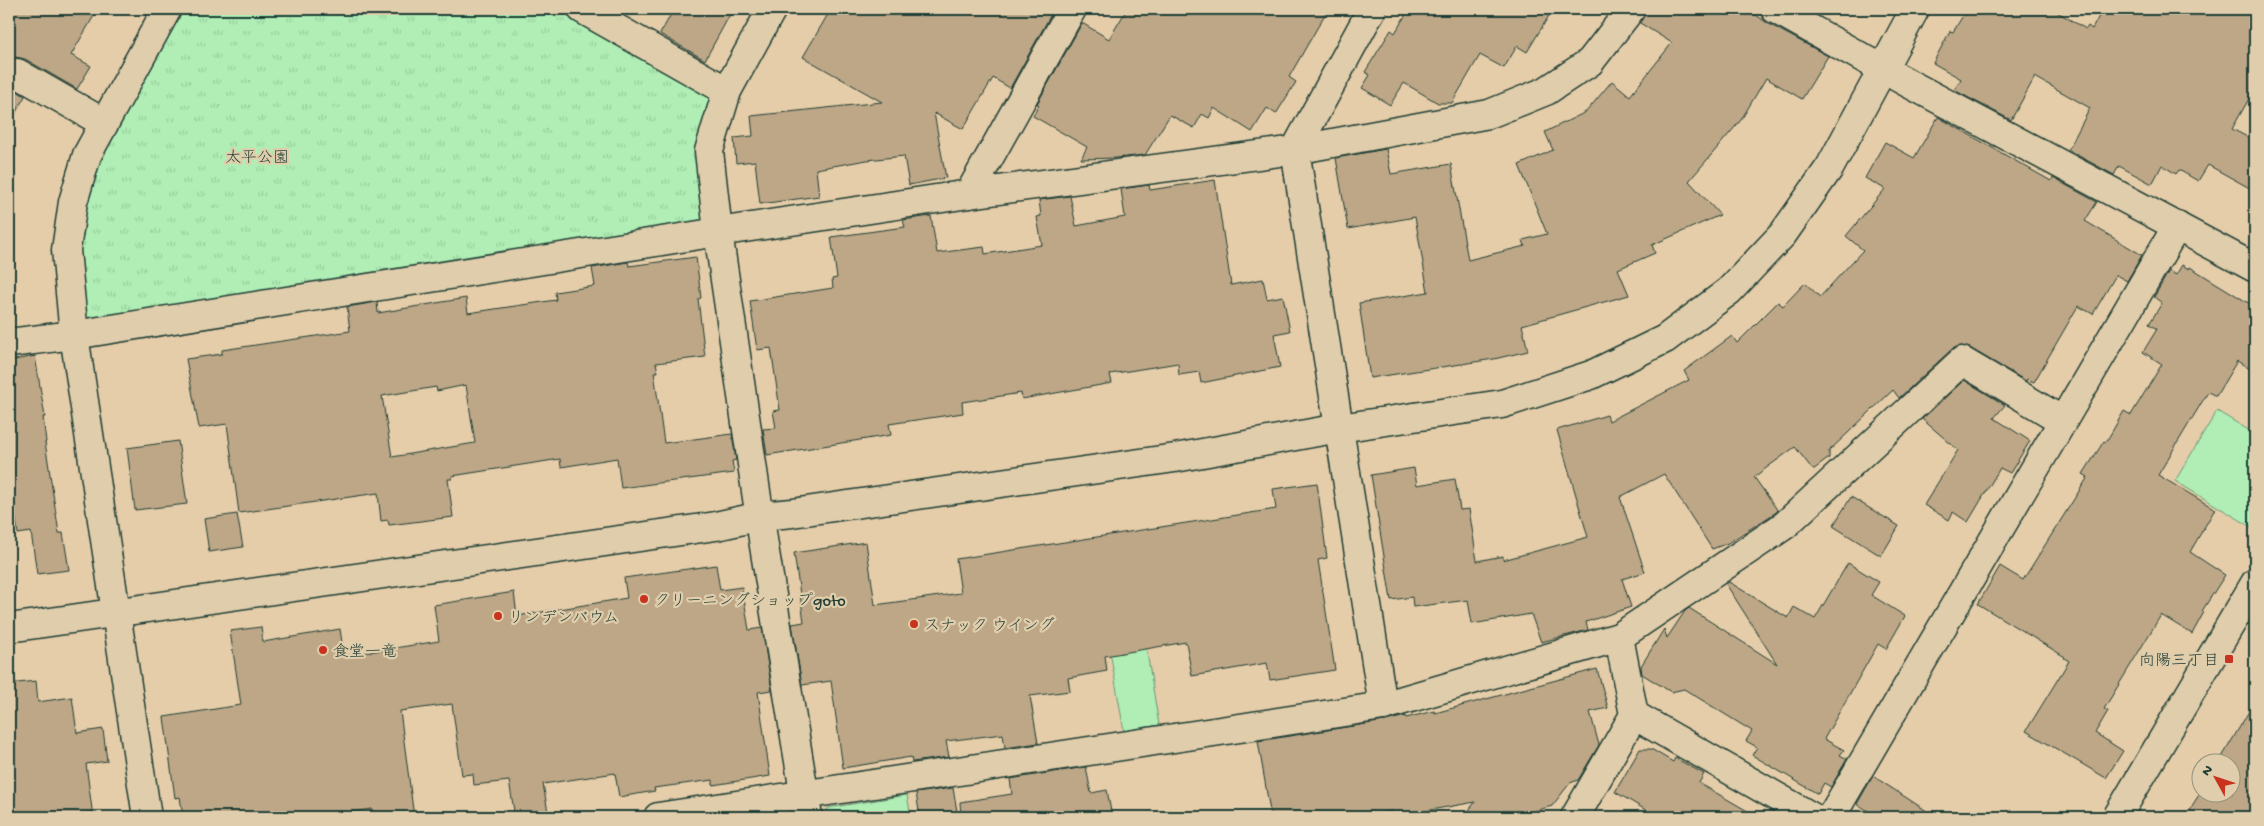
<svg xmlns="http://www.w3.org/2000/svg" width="2264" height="826" font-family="'Gochi Hand','Klee One',sans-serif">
	<defs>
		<pattern id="park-tufts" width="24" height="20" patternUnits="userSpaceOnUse" patternTransform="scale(1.25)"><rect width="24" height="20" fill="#b0eeb5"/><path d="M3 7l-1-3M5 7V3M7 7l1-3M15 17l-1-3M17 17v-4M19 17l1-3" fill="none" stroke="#97cd9c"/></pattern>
	</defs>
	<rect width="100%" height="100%" fill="#e6cda9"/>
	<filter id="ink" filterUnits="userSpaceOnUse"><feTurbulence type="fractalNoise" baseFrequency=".02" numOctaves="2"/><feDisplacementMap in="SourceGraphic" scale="10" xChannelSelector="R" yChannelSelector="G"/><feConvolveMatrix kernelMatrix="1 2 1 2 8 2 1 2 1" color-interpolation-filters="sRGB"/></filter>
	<g filter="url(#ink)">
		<g fill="#b0eeb5" stroke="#689674">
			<polygon points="2217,411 2255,434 2255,529 2175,481"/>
			<polygon points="1145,640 1159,725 1124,731 1109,646"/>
			<polygon points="907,795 911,817 825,817 828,808"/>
		</g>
		<polygon fill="url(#park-tufts)" stroke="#689674" points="167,9 582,9 727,91 709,151 718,232 74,335 73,202"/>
		<g fill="#bda787" stroke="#1f3d34" fill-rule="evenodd">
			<polygon points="9,9 98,9 71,55 91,66 77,89 25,59 16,57 9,60"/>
			<polygon points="674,9 733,9 705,60 660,34"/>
			<polygon points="831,9 1054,9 1010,88 993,78 963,129 934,113 946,178 909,185 904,156 867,160 816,169 819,196 760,204 755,161 736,163 734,138 753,136 751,116 882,102 803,57"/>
			<polygon points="1127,9 1328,9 1289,77 1296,82 1276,114 1267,108 1252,132 1214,108 1209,118 1202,114 1194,128 1170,115 1145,155 1116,158 1081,159 1087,147 1033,116 1039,105 1037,104 1082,23 1109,39"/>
			<polygon points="1409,9 1553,9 1527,52 1517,46 1504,68 1480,55 1452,103 1438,103 1404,83 1390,105 1362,88 1370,75 1365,72 1391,30 1395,33"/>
			<polygon points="1646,9 1748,9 1767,23 1828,56 1802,99 1766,78 1741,120 1689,181 1720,215 1652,245 1655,253 1618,269 1629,295 1522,325 1528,351 1494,359 1370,378 1359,303 1428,292 1415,217 1348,229 1336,158 1386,149 1391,174 1451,164 1468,260 1525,246 1523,240 1547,234 1519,165 1553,150 1545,132 1586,112 1612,81 1630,96 1672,43 1640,23"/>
			<polygon points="1967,9 2052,9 2086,29 2088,26 2092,29 2103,9 2255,9 2255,88 2232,129 2255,141 2255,191 2208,165 2198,181 2179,170 2176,174 2162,165 2152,184 2119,166 2114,175 2068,150 2090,108 2035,77 2011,120 1954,90 1961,79 1933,63 1950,31 1953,32"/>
			<polygon points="9,86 25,96 9,125"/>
			<polygon points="1938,117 2051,181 2053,178 2097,202 2085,221 2142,255 2127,281 2116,275 2093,314 2078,306 2034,382 2027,379 2026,381 1970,348 1961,346 1952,349 1899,398 1893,390 1829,451 1829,458 1813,470 1795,447 1754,477 1778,511 1728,543 1712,549 1664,474 1620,497 1645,572 1622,579 1631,607 1586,622 1588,630 1541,642 1531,614 1472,624 1468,600 1413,607 1412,597 1391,600 1371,475 1414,468 1417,485 1455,479 1460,510 1469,509 1477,561 1503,556 1503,560 1588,537 1557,430 1607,415 1609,421 1689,380 1684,371 1732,336 1737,343 1778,302 1783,306 1805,283 1820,297 1863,250 1846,236 1885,189 1865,178 1885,142 1914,158"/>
			<polygon points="1215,180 1231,285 1263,279 1267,299 1283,296 1290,331 1274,334 1280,367 1201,383 1199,372 1179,375 1178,363 1110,374 1112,383 1022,399 1021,393 962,402 963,413 889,424 891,435 767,455 763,429 776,428 773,411 780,410 771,348 757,350 750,301 833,288 832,279 837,278 831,237 905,227 903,220 931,216 937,253 984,247 985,254 1042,245 1037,217 1041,216 1039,200 1070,196 1076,226 1125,217 1121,189 1149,185 1150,190"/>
			<path d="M696 257 701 298 698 299 705 357 656 363 658 372H654L664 443 732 434 736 460 732 461 734 473 621 488 617 458 561 467 560 459 452 476V479H448L453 517 389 525 388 520 381 521 378 493 239 513 227 424 199 428 186 359 222 354V350L350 331 347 307 377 302 378 313 466 298 468 313 556 300 555 292 595 286 592 268 628 262 629 266ZM466 385 475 443 392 457 382 396 436 387 437 391Z"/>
			<polygon points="2182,265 2189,269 2190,267 2255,307 2255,372 2237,361 2216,396 2208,392 2158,475 2215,509 2190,552 2225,575 2202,611 2204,612 2192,634 2161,615 2104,709 2108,711 2095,733 2123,751 2106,778 2026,731 2069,661 2064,658 2065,657 1978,604 2000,566 2023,580 2088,477 2083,474 2104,441 2106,442 2124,411 2131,415 2162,364 2143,352 2157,329 2149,324 2162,303 2154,297 2169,271 2176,275"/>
			<polygon points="35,356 45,417 43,417 46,442 45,442 59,533 63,533 69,570 37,574 31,532 18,534 9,474 9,361"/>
			<polygon points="1964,380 2005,405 1994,418 2030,441 2010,473 2000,468 1968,522 1953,512 1949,520 1924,505 1958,450 1922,419"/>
			<polygon points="178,441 187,504 135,510 127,448"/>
			<polygon points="1317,483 1327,558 1318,560 1335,670 1270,680 1267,663 1192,676 1186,642 1105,656 1107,671 1068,678 1070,691 1030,696 1038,743 1005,748 1003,734 946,741 949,757 912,762 911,757 843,768 831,681 802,685 792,624 804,622 794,553 866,542 875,605 961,593 956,559 1276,509 1273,489"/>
			<polygon points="1851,497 1899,526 1881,556 1833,526"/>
			<polygon points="237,514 243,547 209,552 204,519"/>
			<polygon points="1848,563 1879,582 1871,595 1905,616 1886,649 1878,644 1824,739 1844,750 1840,755 1847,759 1831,787 1824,783 1818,794 1752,755 1757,747 1746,741 1752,731 1684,689 1671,692 1642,674 1641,666 1664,629 1667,638 1685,611 1689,608 1777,664 1726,584 1729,582 1788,618 1794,607 1815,619"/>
			<polygon points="716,565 720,590 742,587 749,630 762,628 772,690 758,692 770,776 713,785 713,780 654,788 655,791 619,797 615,773 543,784 548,812 515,817 509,781 474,785 473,774 462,775 452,704 400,711 414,817 373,817 372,809 317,817 183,817 180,797 175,798 164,717 241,705 230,631 261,627 263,642 340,629 344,656 439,641 434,605 514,592 517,616 627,598 624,578"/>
			<polygon points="1597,669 1608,708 1590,712 1599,745 1578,780 1570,783 1552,806 1514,817 1464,817 1475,802 1392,817 1391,811 1358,817 1271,817 1258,741 1385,721 1406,716 1406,718 1434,711 1435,713"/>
			<polygon points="36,681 38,702 72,697 77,733 103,729 107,761 86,764 93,817 9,817 9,684"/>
			<polygon points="2255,701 2255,817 2185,817 2202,790 2202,794 2232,794 2232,764 2218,764"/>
			<polygon points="1640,749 1651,749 1673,762 1675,758 1704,774 1699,783 1758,817 1658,817 1615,792"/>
			<polygon points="1086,767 1091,793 1107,790 1112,817 961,817 960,802 1012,794 1010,779"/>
			<polygon points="1873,776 1936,817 1878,817 1857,804"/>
			<polygon points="953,788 958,817 920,817 916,793"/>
		</g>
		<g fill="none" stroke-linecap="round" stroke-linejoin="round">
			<defs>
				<g id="minor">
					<polyline points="582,9 727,91"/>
					<polyline points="772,9 727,91 709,151 718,232 764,546 808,817"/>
					<polyline points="1372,9 1295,150 1383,706"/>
					<polyline points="1775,9 1908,83 2255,268"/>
					<polyline points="17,73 104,123"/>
					<polyline points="969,194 1072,9"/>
					<polyline points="9,343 74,335 718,232 969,194 1295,150 1489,114 1546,91 1590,62 1631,9"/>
					<polyline points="9,628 716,526 761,516 792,513 1175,458 1339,428 1502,404 1591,375 1665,339 1729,291 1783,234 1830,167 1915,9"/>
					<polyline points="1634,715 1812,817"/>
					<polyline points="147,817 74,335 66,250 73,202 87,155 167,9"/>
					<polyline points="658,817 1383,706 1619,637 1785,525 1962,361 2063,421"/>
					<polyline points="1575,817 1634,715 1619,637"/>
					<polyline points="1831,817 2177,226"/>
					<polyline points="2117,817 2255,583"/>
				</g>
			</defs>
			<use href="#minor" stroke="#1f3d34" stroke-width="31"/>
			<use href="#minor" stroke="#e0cdab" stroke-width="28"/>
		</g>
	</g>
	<g fill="#c8321e" stroke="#e0cdab" stroke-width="2">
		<circle cx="644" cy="599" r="5"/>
		<circle cx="498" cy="616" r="5"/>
		<circle cx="914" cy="624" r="5"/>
		<circle cx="323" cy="650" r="5"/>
		<rect x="2224" y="654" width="10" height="10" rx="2.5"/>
	</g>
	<g text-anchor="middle" stroke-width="4.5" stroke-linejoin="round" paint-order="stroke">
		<g font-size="16" fill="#26463a" stroke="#e0cdab">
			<text x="257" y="162">太平公園</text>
		</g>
		<g font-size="16" fill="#1f3d34" stroke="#e0cdab" text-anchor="start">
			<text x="654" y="605">クリーニングショップgoto</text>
			<text x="508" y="622">リンデンバウム</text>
			<text x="924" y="630">スナック ウイング</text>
			<text x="333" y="656">食堂一竜</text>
			<text x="2219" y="665" text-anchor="end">向陽三丁目</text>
		</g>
	</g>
	<rect width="2264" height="826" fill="none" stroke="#e0cdab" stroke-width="30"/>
	<rect x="15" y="15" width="2234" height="796" fill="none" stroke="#1f3d34" stroke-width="2" filter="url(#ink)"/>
	<g transform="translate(2216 778) rotate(310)"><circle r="24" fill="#e0cdab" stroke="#93937b"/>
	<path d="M0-4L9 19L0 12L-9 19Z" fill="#c8321e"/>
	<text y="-8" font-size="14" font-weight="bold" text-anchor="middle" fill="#1f3d34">N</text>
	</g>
</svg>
